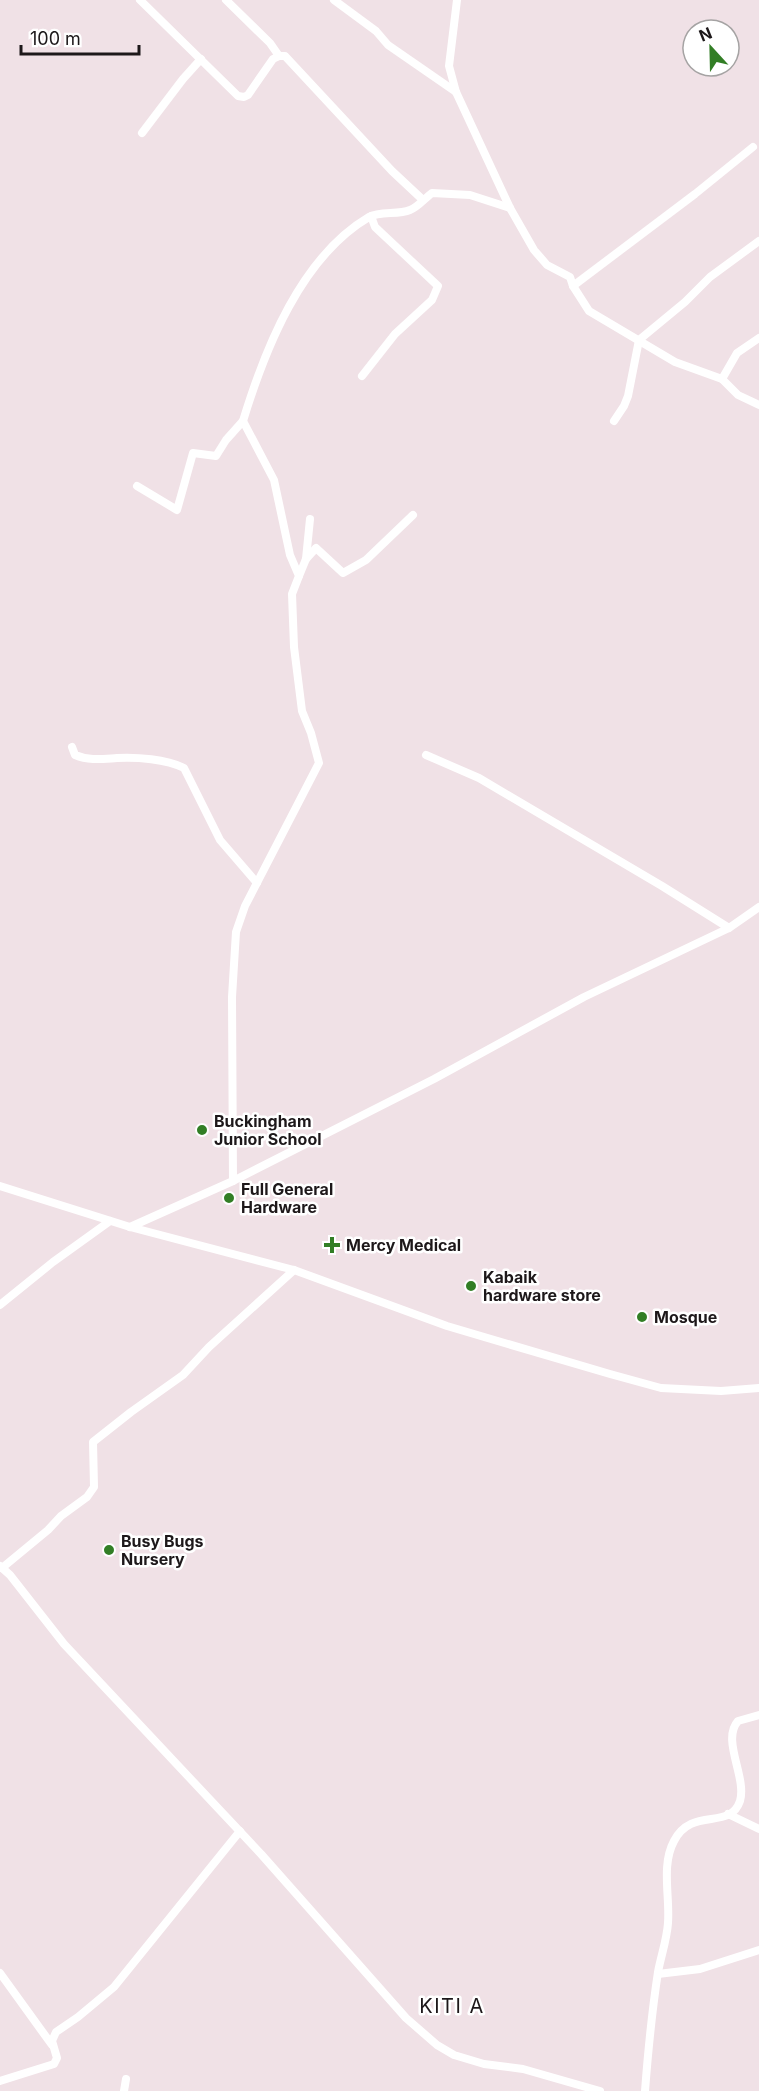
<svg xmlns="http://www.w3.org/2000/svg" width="759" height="2091" font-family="Inter,sans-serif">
	<rect width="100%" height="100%" fill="#f0e1e6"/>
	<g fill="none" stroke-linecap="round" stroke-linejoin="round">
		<g stroke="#fff" stroke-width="8">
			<polyline points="140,0 238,96 244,97 248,95 273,59 279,56 285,56 392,171 423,200"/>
			<polyline points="226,0 270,43 279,56"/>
			<polyline points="334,0 376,31 388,45 456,92"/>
			<polyline points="457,0 449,66 456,92 510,208 534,250 547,265 570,277 573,286 589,311 675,362 722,379 738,395 759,405"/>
			<polyline points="142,133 183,79 201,59"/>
			<polyline points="573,286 695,194 753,147"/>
			<polyline points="362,376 395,334 432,300 438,286 375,227 371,216"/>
			<polyline points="722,379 737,353 759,338"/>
			<polyline points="614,421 624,406 628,396 639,340 685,302 710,277 759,241"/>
			<polyline points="137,486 177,510 193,453 216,456 226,440 243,421"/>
			<polyline points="306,559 316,548 343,573 366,560 413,515"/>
			<polyline points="299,576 306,559 310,519"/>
			<path d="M72 747 75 755C89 761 102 759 117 758 137 757 166 759 184 768L220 840 257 883"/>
			<polyline points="426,755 479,778 662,886 729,928"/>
			<path d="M233 1181 232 997 236 932 245 906 319 763 311 733 302 711 294 647 292 594 299 576 290 555 274 480 243 421C265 349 301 257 369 217 380 211 398 215 410 210 418 207 425 198 432 193L470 195 510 208"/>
			<polyline points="0,1186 130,1227 294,1270 447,1326 610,1374 661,1388 721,1391 759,1388"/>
			<polyline points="130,1227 233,1181 434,1079 584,997 729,928 759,907"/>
			<polyline points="0,1305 53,1262 110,1221"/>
			<polyline points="0,1566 10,1575 64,1644 261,1854 406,2018 437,2045 454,2055 484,2064 523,2069 600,2091"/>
			<polyline points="2,1568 48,1530 61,1516 87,1497 94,1487 93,1442 131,1412 183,1375 209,1347 294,1270"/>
			<polyline points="728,1814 759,1829"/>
			<polyline points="0,1973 52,2045"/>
			<polyline points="658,1974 700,1969 759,1950"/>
			<polyline points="0,2081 54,2064 57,2058 52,2041 56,2032 78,2017 114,1987 240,1831"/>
			<polyline points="124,2091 126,2079"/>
			<path d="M645 2091C648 2052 652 2011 658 1972 661 1956 667 1939 668 1923 670 1896 661 1865 674 1841 692 1806 730 1831 740 1801 747 1777 721 1740 738 1721L759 1715"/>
		</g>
	</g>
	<g fill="#327e25" stroke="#fff" stroke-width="2">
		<circle cx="202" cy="1130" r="6"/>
		<circle cx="229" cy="1198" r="6"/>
		<path d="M329 1236h6v6h6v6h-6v6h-6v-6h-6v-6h6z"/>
		<circle cx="471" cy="1286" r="6"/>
		<circle cx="642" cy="1317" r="6"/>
		<circle cx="109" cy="1550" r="6"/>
	</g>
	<g text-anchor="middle" stroke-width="5" stroke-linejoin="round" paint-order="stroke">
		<g font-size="16" font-weight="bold" fill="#1d181a" stroke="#fff" text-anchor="start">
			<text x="214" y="1127">Buckingham<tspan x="214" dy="18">Junior School</tspan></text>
			<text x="241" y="1195">Full General<tspan x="241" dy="18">Hardware</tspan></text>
			<text x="346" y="1251">Mercy Medical</text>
			<text x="483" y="1283">Kabaik<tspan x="483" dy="18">hardware store</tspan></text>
			<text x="654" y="1323">Mosque</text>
			<text x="121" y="1547">Busy Bugs<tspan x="121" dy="18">Nursery</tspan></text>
		</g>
		<g font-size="20" letter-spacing="1.5" fill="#1d181a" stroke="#fff">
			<text x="452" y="2013">KITI A</text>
		</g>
	</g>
	<g transform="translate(711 48) rotate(338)"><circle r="28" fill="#ffffff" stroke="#a5a3a3" stroke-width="1.5"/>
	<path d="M0-4.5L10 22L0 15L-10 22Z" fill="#327e25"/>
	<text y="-9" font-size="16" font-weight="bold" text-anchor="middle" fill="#1d181a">N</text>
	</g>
	<path d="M21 45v9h118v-9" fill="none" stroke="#1d181a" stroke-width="3"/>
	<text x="30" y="45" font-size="18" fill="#1d181a" stroke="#ffffff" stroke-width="4.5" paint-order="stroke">100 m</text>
</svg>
